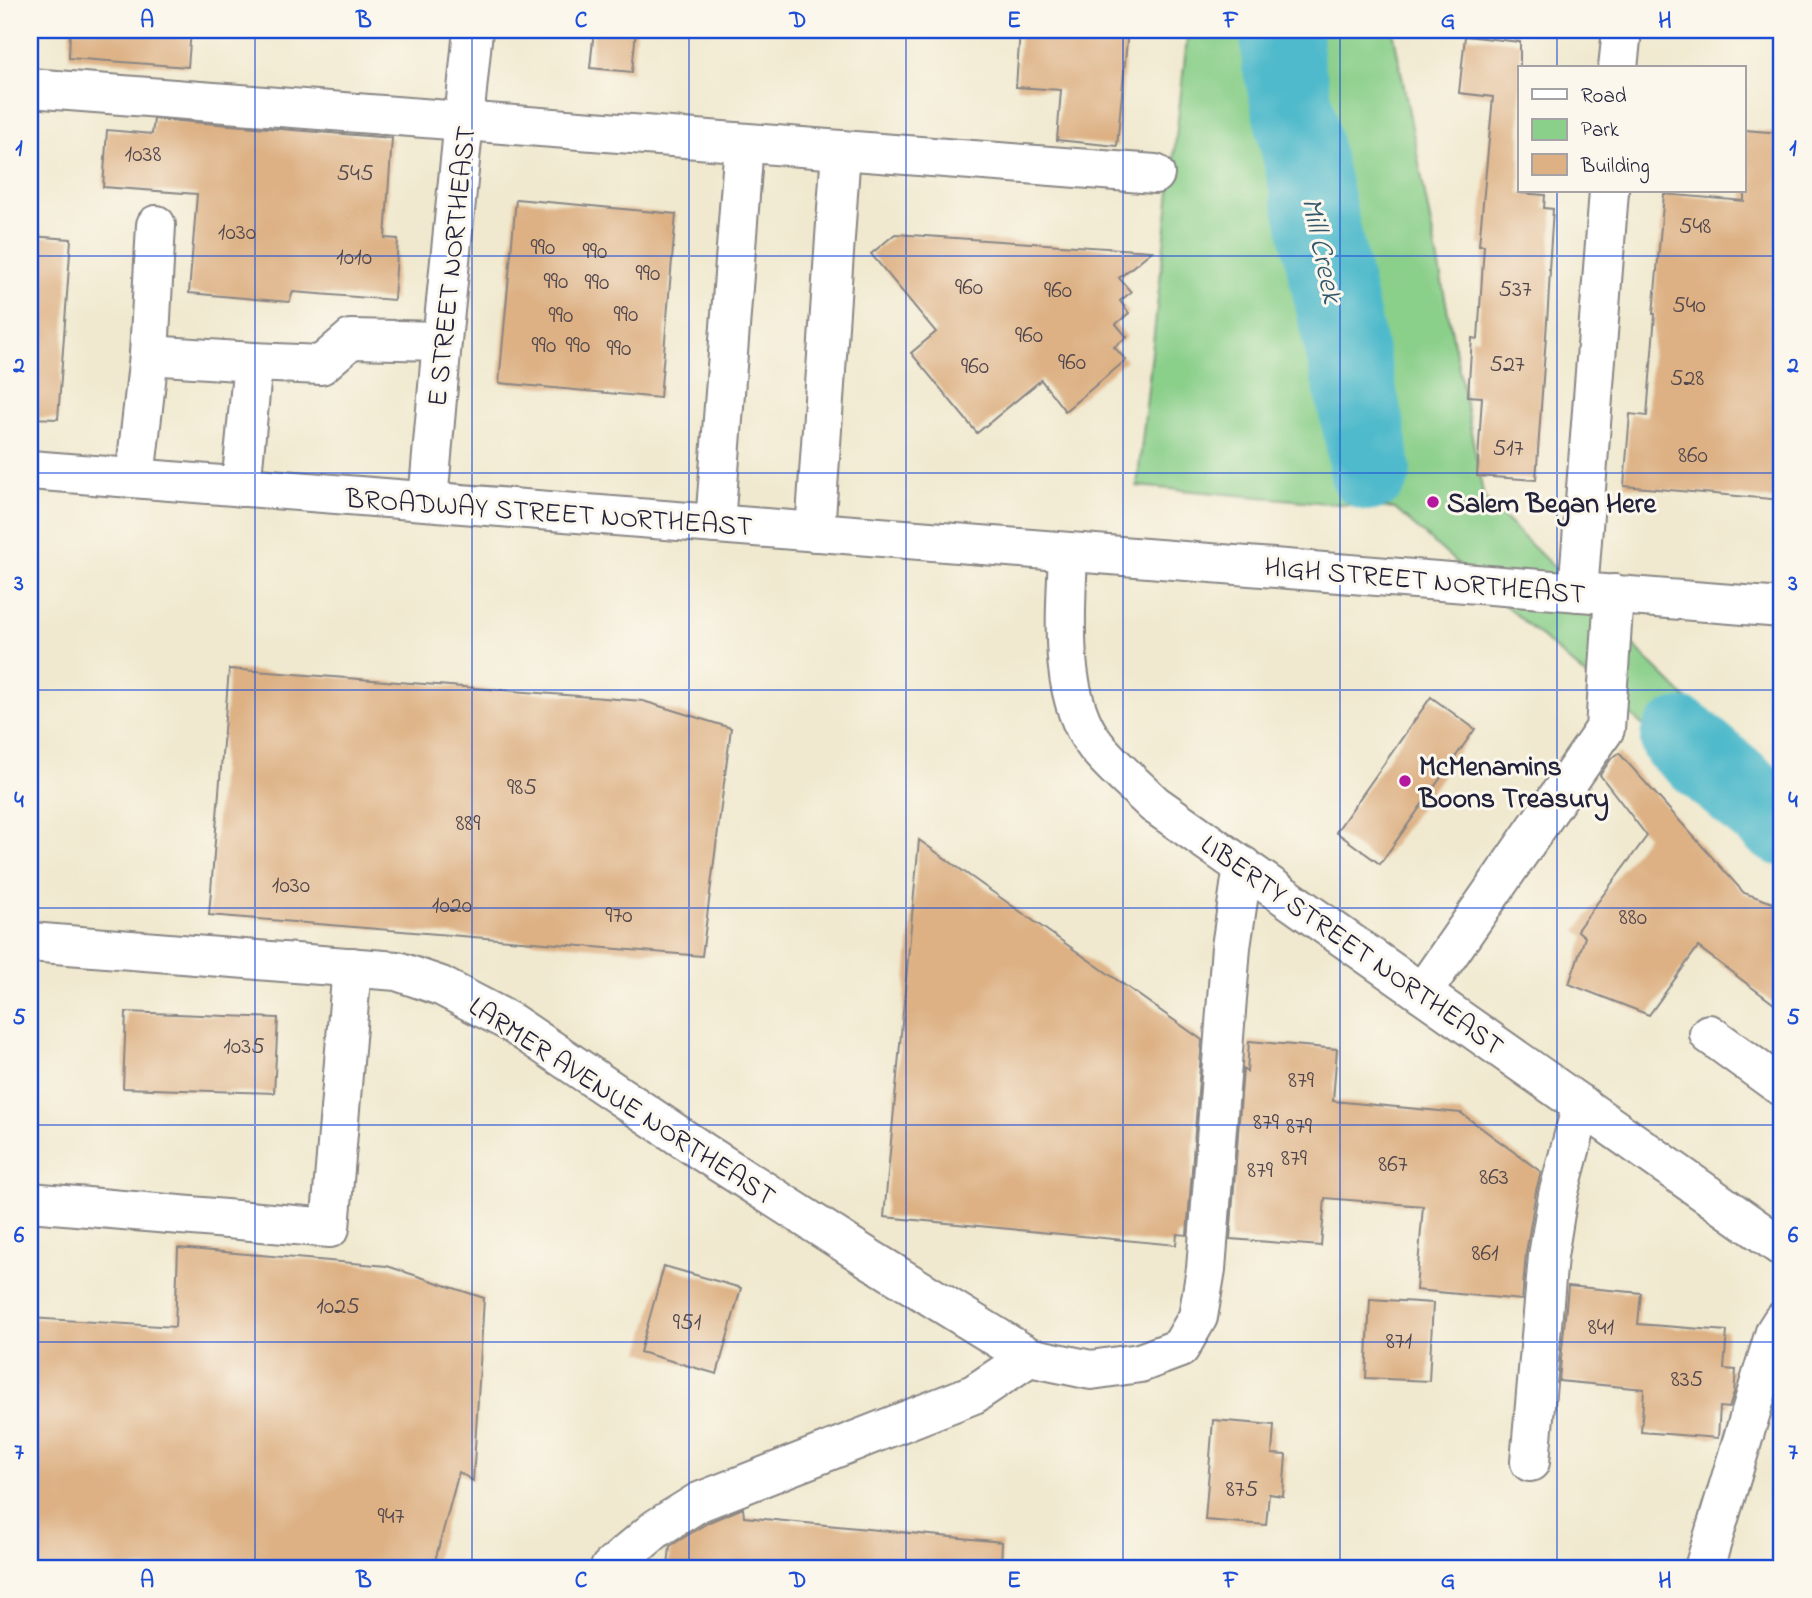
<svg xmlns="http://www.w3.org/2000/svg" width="1812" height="1598" font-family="'Indie Flower',sans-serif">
	<rect width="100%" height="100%" fill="#fbf7ec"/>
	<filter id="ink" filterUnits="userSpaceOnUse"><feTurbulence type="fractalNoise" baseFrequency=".0143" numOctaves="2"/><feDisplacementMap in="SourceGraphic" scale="14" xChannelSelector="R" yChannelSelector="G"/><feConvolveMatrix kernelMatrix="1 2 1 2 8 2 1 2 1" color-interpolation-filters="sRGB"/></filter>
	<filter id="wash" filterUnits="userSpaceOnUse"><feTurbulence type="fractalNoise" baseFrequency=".00686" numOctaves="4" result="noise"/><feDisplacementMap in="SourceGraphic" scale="28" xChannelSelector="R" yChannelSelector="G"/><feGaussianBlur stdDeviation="1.57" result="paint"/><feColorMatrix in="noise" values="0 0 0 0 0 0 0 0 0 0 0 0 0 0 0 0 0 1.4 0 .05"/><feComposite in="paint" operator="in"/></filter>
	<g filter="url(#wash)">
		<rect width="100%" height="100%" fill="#f0e9cf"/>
		<polygon fill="#8acf8a" stroke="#567862" stroke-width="2" points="1188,30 1393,30 1484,498 1782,793 1782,847 1395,509 1137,486"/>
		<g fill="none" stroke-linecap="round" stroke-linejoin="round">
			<g stroke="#4fbacb" stroke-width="82">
				<polyline points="1281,30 1283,64 1366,439 1370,470"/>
				<polyline points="1681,739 1782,825"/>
			</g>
		</g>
		<g id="blocks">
			<g fill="#ddb184">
				<polygon points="70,30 191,30 188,67 69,58"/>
				<polygon points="594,30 636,30 632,72 590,68"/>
				<polygon points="1020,30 1128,30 1117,146 1057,140 1061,90 1016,87"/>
				<polygon points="1465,36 1520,42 1520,193 1545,195 1544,208 1553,209 1549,270 1550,270 1548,307 1536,480 1477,476 1482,397 1468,396 1472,338 1478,339 1484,245 1479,245 1493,97 1459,93"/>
				<polygon points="154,119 392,138 385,238 398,239 394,300 293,292 289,302 189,293 197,194 103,187 107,130 152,134"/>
				<polygon points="1744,130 1782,133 1782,500 1624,486 1630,414 1647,416 1655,314 1653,314 1664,194 1744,201"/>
				<polygon points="516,199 676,214 660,398 499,383"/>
				<polygon points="895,234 1152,251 1119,278 1131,292 1120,301 1129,313 1116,324 1127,337 1114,347 1126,360 1065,411 1041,380 977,433 911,353 936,332 871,254"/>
				<polygon points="30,236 71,239 58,419 30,418"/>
				<polygon points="229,669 643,701 731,728 702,956 209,915"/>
				<polygon points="1431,697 1475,729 1380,864 1336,832"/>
				<polygon points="1619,753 1744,893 1782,906 1782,1010 1698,947 1649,1015 1569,984 1585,937 1577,930 1647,836 1600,775 1611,759"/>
				<polygon points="919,840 1202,1040 1187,1235 1177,1234 1176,1245 884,1217"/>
				<polygon points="126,1012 278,1018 274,1093 123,1088"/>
				<polygon points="1249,1041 1337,1049 1333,1101 1461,1113 1541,1172 1536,1191 1526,1253 1522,1300 1416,1290 1423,1206 1325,1198 1321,1246 1230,1239 1243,1069 1247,1072"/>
				<polygon points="178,1248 387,1266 484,1298 473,1481 459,1472 433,1568 30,1568 30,1318 175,1327"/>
				<polygon points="664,1266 741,1288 717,1374 640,1352"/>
				<polygon points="1568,1286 1641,1293 1638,1324 1727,1331 1724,1369 1736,1370 1734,1393 1729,1408 1720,1407 1718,1438 1641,1432 1644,1389 1559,1381"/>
				<polygon points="1370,1299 1433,1303 1429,1381 1366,1378"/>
				<polygon points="1213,1420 1274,1425 1272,1454 1286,1455 1283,1496 1269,1494 1266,1525 1205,1520"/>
				<polygon points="743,1508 744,1517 1002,1542 1001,1568 668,1568 670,1546 709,1522"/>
			</g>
		</g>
	</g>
	<g filter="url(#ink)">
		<use href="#blocks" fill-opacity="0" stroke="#898685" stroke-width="2"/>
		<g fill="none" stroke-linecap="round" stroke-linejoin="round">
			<defs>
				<g id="minor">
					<polyline points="1618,68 1622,30"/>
					<polyline points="30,88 1155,174"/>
					<polyline points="149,355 253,362 241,487"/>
					<polyline points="253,362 321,365 351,339 442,341"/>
					<polyline points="135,478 149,355 156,225"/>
					<polyline points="428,501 442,341 473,30"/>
					<polyline points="715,524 744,143"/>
					<polyline points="815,532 841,150"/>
					<polyline points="1578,592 1609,191"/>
					<polyline points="30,942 397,971 441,986 510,1022 703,1152 870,1259 1029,1357 1091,1370 1140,1363 1180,1348 1198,1317 1206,1269 1231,947 1243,866"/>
					<polyline points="1422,993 1605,729 1614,594"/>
					<polyline points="1709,1034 1782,1087"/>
					<polyline points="30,1202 330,1228 352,967"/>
					<polyline points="1530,1462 1548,1256 1558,1195 1582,1105"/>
					<polyline points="610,1568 657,1528 699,1502 974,1394 1029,1357"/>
					<polyline points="1704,1568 1775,1332 1782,1321"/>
				</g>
				<g id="major">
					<polyline points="30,470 1782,608"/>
					<path d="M1068 553C1066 613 1057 696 1096 746 1112 766 1136 786 1154 804L1782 1247"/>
				</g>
			</defs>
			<use href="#minor" stroke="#898685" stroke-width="42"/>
			<use href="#major" stroke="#898685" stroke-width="42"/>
			<use href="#minor" stroke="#fff" stroke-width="38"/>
			<use href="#major" stroke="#fff" stroke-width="38"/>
		</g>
	</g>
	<path fill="none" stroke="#1d4ed8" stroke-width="2" stroke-opacity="0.55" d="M255 30V1568M472 30V1568M689 30V1568M906 30V1568M1123 30V1568M1340 30V1568M1557 30V68M1557 191V1568M30 256H1782M30 473H1782M30 690H1782M30 908H1782M30 1125H1782M30 1342H1782"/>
	<g fill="#b5179e" stroke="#fbf7ec" stroke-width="2.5">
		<circle cx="1433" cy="502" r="7"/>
		<circle cx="1405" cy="781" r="7"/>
	</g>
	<g text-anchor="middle" stroke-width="6" stroke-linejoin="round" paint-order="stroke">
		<g font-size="24" fill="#51464d">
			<text x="143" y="161">1038</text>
			<text x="355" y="180">545</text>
			<text x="1695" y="233">548</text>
			<text x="237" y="239">1030</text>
			<text x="543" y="254">990</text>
			<text x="595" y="258">990</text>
			<text x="354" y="264">1010</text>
			<text x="648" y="280">990</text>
			<text x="556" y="288">990</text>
			<text x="597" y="289">990</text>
			<text x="969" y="294">960</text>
			<text x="1515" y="296">537</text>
			<text x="1058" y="297">960</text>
			<text x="1689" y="312">540</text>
			<text x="626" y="321">990</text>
			<text x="561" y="322">990</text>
			<text x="1029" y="342">960</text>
			<text x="544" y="352">990</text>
			<text x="578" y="352">990</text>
			<text x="619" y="355">990</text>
			<text x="1072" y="369">960</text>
			<text x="1507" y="371">527</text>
			<text x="975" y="373">960</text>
			<text x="1687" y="385">528</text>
			<text x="1508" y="455">517</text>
			<text x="1693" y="462">860</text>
			<text x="522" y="794">985</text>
			<text x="468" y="830">889</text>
			<text x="291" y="892">1030</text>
			<text x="452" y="912">1020</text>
			<text x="619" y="922">970</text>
			<text x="1633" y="924">880</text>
			<text x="244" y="1053">1035</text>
			<text x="1301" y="1087">879</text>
			<text x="1266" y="1129">879</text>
			<text x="1299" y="1133">879</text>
			<text x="1294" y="1165">879</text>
			<text x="1393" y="1171">867</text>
			<text x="1260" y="1177">879</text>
			<text x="1494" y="1184">863</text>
			<text x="1485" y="1260">861</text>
			<text x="338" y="1313">1025</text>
			<text x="687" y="1329">951</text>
			<text x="1601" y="1334">841</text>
			<text x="1399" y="1348">871</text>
			<text x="1687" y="1386">835</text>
			<text x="1242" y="1496">875</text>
			<text x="391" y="1523">947</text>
		</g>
		<g font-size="28" fill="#22223b" stroke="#fbf7ec">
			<text transform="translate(450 266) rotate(-84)" y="10">E STREET NORTHEAST</text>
			<text transform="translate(549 511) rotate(4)" y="10">BROADWAY STREET NORTHEAST</text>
			<text transform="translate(1425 579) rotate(5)" y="10">HIGH STREET NORTHEAST</text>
			<text transform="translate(1353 944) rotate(35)" y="10">LIBERTY STREET NORTHEAST</text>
			<text transform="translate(623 1100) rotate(33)" y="10">LARMER AVENUE NORTHEAST</text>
		</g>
		<g font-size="28" font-weight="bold" fill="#22223b" stroke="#fbf7ec" text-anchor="start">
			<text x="1447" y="512">Salem Began Here</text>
			<text x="1419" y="775">McMenamins<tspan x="1419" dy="32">Boons Treasury</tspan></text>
		</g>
		<g font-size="30" font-style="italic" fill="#32576d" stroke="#fbf7ec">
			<text transform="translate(1323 250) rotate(78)" y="10">Mill Creek</text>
		</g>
	</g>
	<rect width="1812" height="1598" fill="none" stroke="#fbf7ec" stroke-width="77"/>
	<rect x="1518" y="66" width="228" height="126" fill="#fbf7ec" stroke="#a4a2a5" stroke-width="2"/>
	<rect x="1532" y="89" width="35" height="10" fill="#ffffff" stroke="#a4a2a5" stroke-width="2"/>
	<text x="1581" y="102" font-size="21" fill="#22223b">Road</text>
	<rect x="1532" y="119" width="35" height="21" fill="#8acf8a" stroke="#a4a2a5" stroke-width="2"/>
	<text x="1581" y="136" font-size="21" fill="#22223b">Park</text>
	<rect x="1532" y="154" width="35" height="21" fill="#ddb184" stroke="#a4a2a5" stroke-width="2"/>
	<text x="1581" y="172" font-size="21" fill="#22223b">Building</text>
	<rect x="38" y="38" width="1735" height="1522" fill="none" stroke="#1d4ed8" stroke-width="2.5"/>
	<g font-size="23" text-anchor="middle" font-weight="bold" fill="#1d4ed8">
		<text x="147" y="27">A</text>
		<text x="364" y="27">B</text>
		<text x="581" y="27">C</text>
		<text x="798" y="27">D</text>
		<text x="1014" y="27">E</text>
		<text x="1231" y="27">F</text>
		<text x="1448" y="27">G</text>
		<text x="1665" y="27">H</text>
		<text x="19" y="155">1</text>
		<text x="1793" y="155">1</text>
		<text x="19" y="372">2</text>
		<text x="1793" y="372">2</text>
		<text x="19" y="590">3</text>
		<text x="1793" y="590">3</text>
		<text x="19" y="807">4</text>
		<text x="1793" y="807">4</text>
		<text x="19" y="1024">5</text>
		<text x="1793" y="1024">5</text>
		<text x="19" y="1242">6</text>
		<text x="1793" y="1242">6</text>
		<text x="19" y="1459">7</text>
		<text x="1793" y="1459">7</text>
		<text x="147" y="1587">A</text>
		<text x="364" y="1587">B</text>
		<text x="581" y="1587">C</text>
		<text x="798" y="1587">D</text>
		<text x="1014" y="1587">E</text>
		<text x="1231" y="1587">F</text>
		<text x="1448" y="1587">G</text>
		<text x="1665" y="1587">H</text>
	</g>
</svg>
